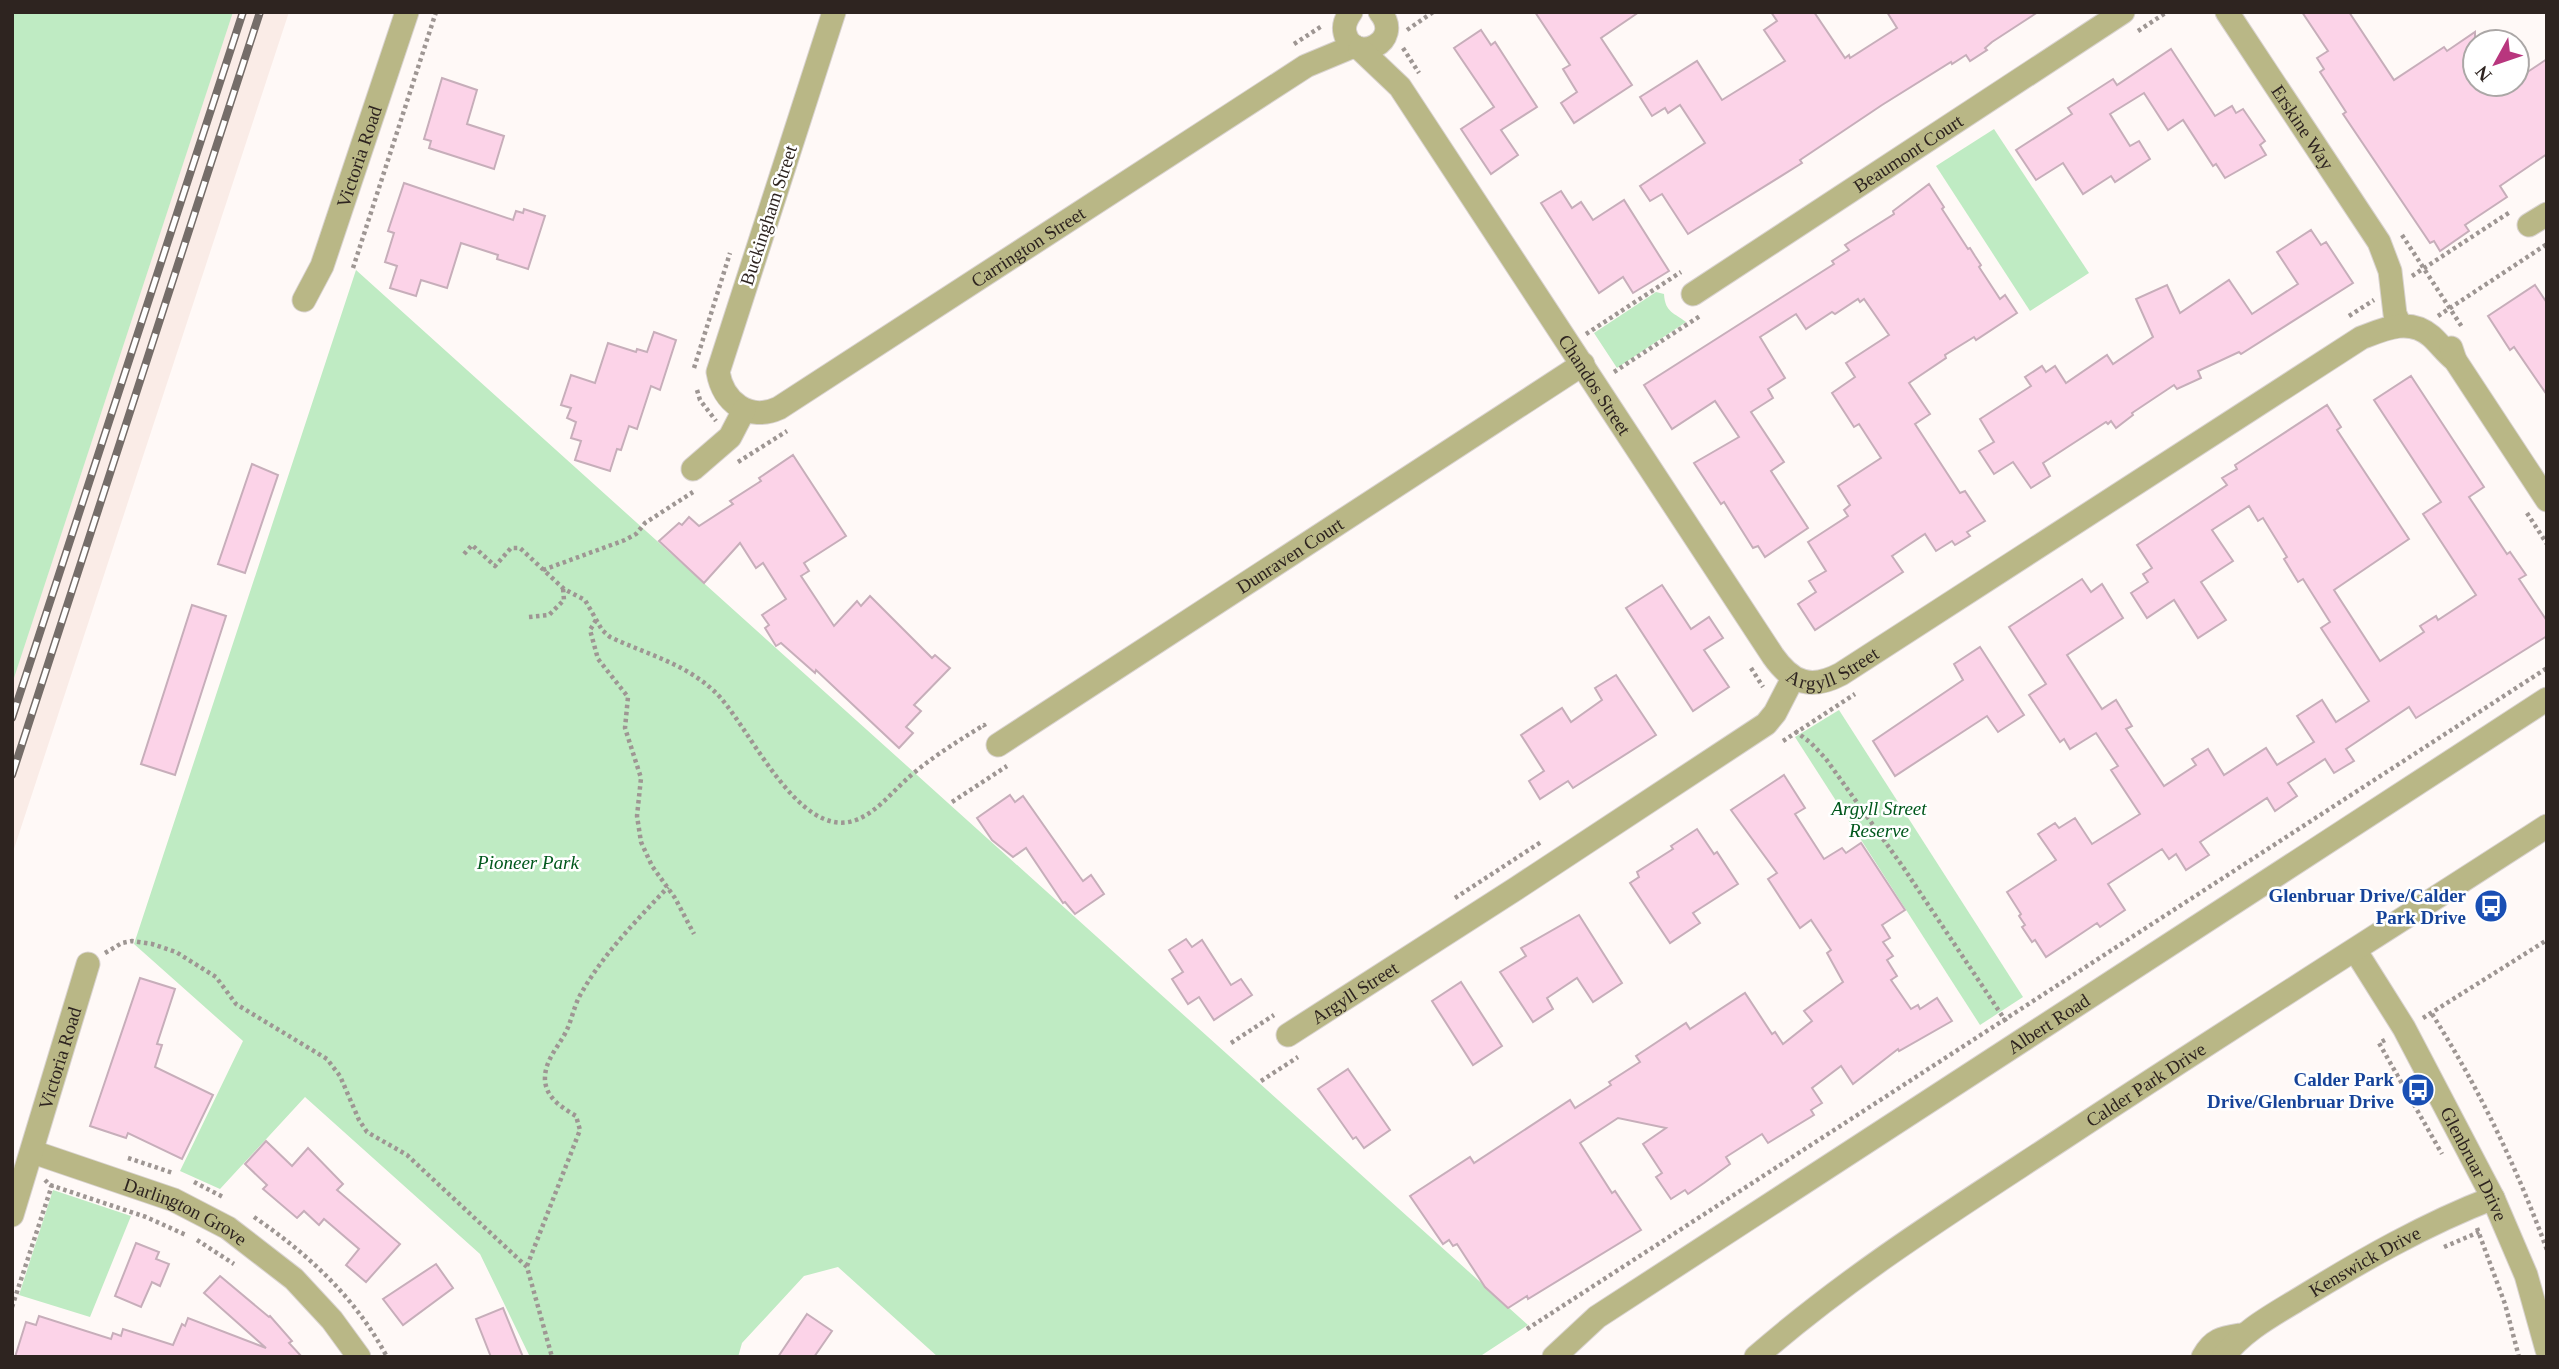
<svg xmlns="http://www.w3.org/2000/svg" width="2559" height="1369" font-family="Georgia,serif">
	<rect width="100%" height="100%" fill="#fff9f7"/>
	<polygon fill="#faece7" points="231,12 289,12 12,855 12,679"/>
	<g fill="#bfebc3">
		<polygon points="12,12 233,12 12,684"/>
		<polygon points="1994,129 2089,273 2030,311 1936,166"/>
		<polygon points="356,270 1528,1325 1479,1357 938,1357 838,1267 804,1276 742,1343 738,1357 530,1357 480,1254 305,1097 220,1189 180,1171 243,1041 134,944"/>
		<path d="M1656 292 1664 294C1665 313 1675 313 1686 322L1617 368 1594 333Z"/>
		<polygon points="1839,710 2023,997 1980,1025 1795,737"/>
		<polygon points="53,1190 131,1216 90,1317 19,1295"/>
	</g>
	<g fill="#fcd3e8" stroke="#c7aeba" stroke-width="2">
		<polygon points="1535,12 1639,12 1601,38 1632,85 1574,123 1561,103 1577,92 1563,69 1570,65"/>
		<polygon points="1771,12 1814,12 1845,58 1849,55 1850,58 1897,28 1887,12 2038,12 1992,42 1985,48 1987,50 1970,61 1966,55 1952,64 1951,62 1882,105 1800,160 1802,163 1688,234 1662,194 1650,201 1640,186 1705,143 1680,105 1668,113 1665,108 1652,116 1640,97 1697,61 1722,100 1785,61 1764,30 1777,21"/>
		<polygon points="2302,12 2349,12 2394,80 2444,47 2447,51 2475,32 2475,84 2517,84 2517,79 2547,59 2547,154 2500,186 2507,197 2465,225 2469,231 2440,251 2434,241 2430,243 2343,114 2346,112 2320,72 2324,69 2317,58 2328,51"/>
		<polygon points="1481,30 1491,45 1495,42 1537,107 1501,130 1518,155 1491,174 1461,129 1494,107 1454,48"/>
		<polygon points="2171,49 2215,116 2232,106 2236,113 2243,109 2265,141 2260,145 2266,155 2225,178 2216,164 2213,166 2183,120 2168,130 2144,93 2110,114 2130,146 2139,141 2150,159 2115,182 2111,176 2083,194 2063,163 2036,180 2016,150 2072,114 2068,108 2113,79 2117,85"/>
		<polygon points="442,78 477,90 467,124 504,136 494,169 429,148 431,141 424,139"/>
		<polygon points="404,183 513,220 516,211 523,213 524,209 545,216 528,269 497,259 498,255 461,243 447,288 421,280 416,296 390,288 397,266 385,262 394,233 388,231"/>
		<polygon points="1929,184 1944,207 1942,209 1968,249 1970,248 1975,256 1981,265 1979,267 2000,299 2005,295 2017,313 1976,340 1974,337 1945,355 1946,358 1909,383 1930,414 1915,424 1960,493 1965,491 1985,521 1967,532 1970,536 1955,545 1952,541 1936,551 1925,534 1892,556 1903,572 1815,630 1798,604 1816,592 1809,581 1826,571 1808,542 1848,516 1844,510 1850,505 1838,486 1881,458 1859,424 1854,427 1832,393 1855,377 1846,363 1889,335 1864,299 1860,302 1858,299 1835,314 1832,312 1806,329 1796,314 1760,337 1785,378 1768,389 1773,398 1751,412 1784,462 1771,471 1808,528 1765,557 1758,546 1753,548 1724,502 1721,504 1694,463 1739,437 1715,401 1672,429 1644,385 1834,264 1832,261 1849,250 1845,245 1894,214 1893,211"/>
		<polygon points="1561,191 1572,208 1581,202 1593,220 1624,200 1669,271 1633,293 1623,277 1599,293 1541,203"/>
		<polygon points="2311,230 2321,245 2326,242 2353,283 2241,354 2239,352 2198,371 2201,378 2177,389 2174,385 2132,413 2133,415 2116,428 2111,421 2108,424 2106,422 2043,463 2050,476 2031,488 2013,462 1994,474 1979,451 1994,442 1980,419 2031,386 2025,377 2042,366 2046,372 2055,366 2066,383 2107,355 2113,364 2153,337 2136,299 2167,285 2180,313 2229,280 2252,314 2298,284 2277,252"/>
		<polygon points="2535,285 2547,303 2547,395 2514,347 2510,350 2488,316"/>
		<polygon points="654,332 676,340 660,390 651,386 637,429 629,426 621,450 617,449 610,471 575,460 581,441 571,438 576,422 567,418 571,408 561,405 571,375 595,383 608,343 636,352 637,349 647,352"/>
		<polygon points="2411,376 2484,487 2469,497 2507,554 2510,552 2526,575 2519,579 2547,621 2547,636 2416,718 2409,707 2346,749 2354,761 2334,773 2325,759 2288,783 2297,796 2275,811 2267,798 2200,842 2209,855 2186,870 2176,854 2169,859 2162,849 2108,884 2125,910 2100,927 2097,923 2046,957 2035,940 2032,942 2022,927 2025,925 2019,916 2021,914 2007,892 2056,860 2038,834 2055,823 2059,828 2075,818 2092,844 2140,814 2111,770 2118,766 2096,733 2070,749 2064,739 2060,742 2029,695 2046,684 2009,627 2082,579 2091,592 2102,584 2123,618 2067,655 2102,709 2116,700 2132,726 2126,729 2164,786 2196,765 2192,759 2208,749 2224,775 2266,748 2277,765 2314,742 2297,716 2322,700 2336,722 2369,701 2321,628 2330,622 2303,579 2298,582 2284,559 2287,557 2263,518 2258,521 2249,506 2212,530 2233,561 2201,582 2226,620 2198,638 2174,600 2147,618 2131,593 2148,582 2143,574 2152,568 2137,545 2227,485 2222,478 2237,469 2235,465 2327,405 2341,427 2337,430 2409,539 2334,590 2380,661 2424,632 2420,626 2436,616 2438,620 2476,595 2423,514 2441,502 2374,400"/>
		<polygon points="793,455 846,536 804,563 809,571 801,576 834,626 857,601 861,606 870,596 932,658 935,655 950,668 914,705 921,711 906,727 913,733 899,748 816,670 815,673 781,643 776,646 765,628 769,625 762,615 786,599 763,563 756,568 740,543 704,583 659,541 679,523 682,525 689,517 699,526 733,504 730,501 761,481 759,478"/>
		<polygon points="252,464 278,475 245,573 218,564"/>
		<polygon points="1662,585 1691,629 1709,617 1723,638 1704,650 1729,687 1693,711 1626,608"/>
		<polygon points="192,605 226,616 175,775 141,764"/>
		<polygon points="1980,647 2024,715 1998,732 1987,716 1895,776 1873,741 1963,680 1954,664"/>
		<polygon points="1616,675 1656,735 1573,788 1568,781 1540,799 1529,781 1544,771 1521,735 1562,708 1571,722 1602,700 1595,688"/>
		<polygon points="1784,775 1805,808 1795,814 1824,859 1842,848 1846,853 1861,843 1905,910 1882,925 1890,938 1883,942 1893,956 1887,960 1897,976 1891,980 1911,1009 1918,1005 1920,1009 1937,998 1952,1021 1899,1051 1898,1049 1853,1084 1841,1066 1812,1088 1822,1103 1811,1110 1814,1115 1768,1143 1762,1134 1726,1157 1730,1164 1704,1183 1688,1194 1685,1190 1671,1199 1656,1177 1662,1173 1643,1144 1666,1128 1618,1118 1580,1143 1612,1193 1615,1191 1641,1230 1528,1299 1527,1296 1508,1308 1485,1287 1457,1244 1453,1246 1449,1240 1443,1244 1410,1196 1470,1157 1474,1163 1570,1100 1575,1108 1611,1085 1609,1082 1640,1062 1636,1056 1686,1023 1690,1029 1745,993 1772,1034 1775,1032 1783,1044 1812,1021 1804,1011 1843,982 1827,953 1831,950 1811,920 1800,928 1768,879 1777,873 1731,810"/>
		<polygon points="1010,795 1015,802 1023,796 1080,877 1083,881 1091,875 1104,894 1075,914 1065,902 1063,903 1026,848 1013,857 992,840 977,818"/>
		<polygon points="1697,829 1714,854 1717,852 1738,884 1693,913 1700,923 1670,943 1630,883 1639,877 1637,872 1673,849 1671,846"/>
		<polygon points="1579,915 1622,983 1593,1002 1577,978 1547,998 1553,1009 1533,1022 1500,972 1526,956 1521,948"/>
		<polygon points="1186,939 1192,947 1202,940 1231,985 1241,979 1252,995 1214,1020 1199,997 1188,1004 1172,979 1183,972 1169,950"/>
		<polygon points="140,978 175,989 157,1044 162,1045 155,1067 213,1095 182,1159 128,1133 126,1138 90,1126"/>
		<polygon points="1461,982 1502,1046 1473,1065 1432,1001"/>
		<polygon points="1348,1069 1390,1130 1364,1148 1356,1137 1353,1139 1318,1089"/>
		<polygon points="266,1141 292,1166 308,1148 343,1184 337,1190 400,1244 366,1282 346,1265 359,1249 324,1219 319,1225 304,1211 297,1218 263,1189 267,1185 245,1164"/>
		<polygon points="136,1243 159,1252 156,1259 169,1264 160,1286 152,1282 141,1307 115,1296"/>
		<polygon points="436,1264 453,1288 403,1325 383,1299"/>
		<polygon points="220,1276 269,1317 270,1316 292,1341 289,1343 302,1357 15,1357 26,1322 36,1325 39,1316 111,1339 113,1333 121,1336 123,1329 173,1345 182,1324 185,1326 188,1318 266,1348 204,1293"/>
		<polygon points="503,1308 523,1357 491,1357 476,1319"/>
		<polygon points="807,1314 832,1331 814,1357 778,1357"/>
	</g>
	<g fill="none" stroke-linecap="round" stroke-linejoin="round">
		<defs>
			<g id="minor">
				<path id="s1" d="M834 12 718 372C723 402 749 422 779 408L1306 66 1354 46"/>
				<path d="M1351 12C1346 19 1343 25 1345 33 1353 66 1405 42 1380 12"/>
				<path id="s2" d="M2227 12 2379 242 2390 271 2395 314 2400 325"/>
				<path id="s3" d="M1360 49 1400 87 1773 656C1792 683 1811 690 1841 674L2361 338C2384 329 2409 317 2431 336 2439 343 2446 353 2455 360"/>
				<polyline points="2529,225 2547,214"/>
				<path id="s4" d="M1693 294 2123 12"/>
				<path id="s5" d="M304 300 322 266 407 12"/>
				<polyline points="2451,348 2455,360 2547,500"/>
				<polyline points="693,469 730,437 744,410"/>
				<path id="s6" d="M998 745 1583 364"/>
				<path id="s7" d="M2355 950 2404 1028 2493 1198 2526 1275 2547 1350"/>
				<path id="s8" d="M1288 1035 1517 888 1766 724 1775 713 1793 678"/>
				<path id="s9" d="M33 1152 174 1200 228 1228 294 1279 332 1320 359 1357"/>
				<path id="s10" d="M12 1215 88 964"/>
				<path id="s11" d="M1554 1357 1597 1317 2547 699"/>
				<path id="s12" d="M1756 1357C1851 1274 1957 1208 2062 1139 2222 1033 2385 931 2547 826"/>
				<path d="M2203 1357C2213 1339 2222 1338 2241 1335"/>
				<path id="s13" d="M2223 1357C2243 1331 2271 1316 2299 1299 2361 1261 2425 1224 2493 1198"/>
			</g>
		</defs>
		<use href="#minor" stroke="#d9d3d0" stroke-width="25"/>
		<g stroke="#9e9693" stroke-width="4.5" stroke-dasharray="3.5 3.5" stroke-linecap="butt">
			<polyline points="1407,30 1433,12"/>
			<polyline points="2138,31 2167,12"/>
			<polyline points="1294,44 1322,26"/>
			<polyline points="1403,48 1419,73"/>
			<polyline points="2402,235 2462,327"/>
			<polyline points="353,268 436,12"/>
			<polyline points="2412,276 2510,212"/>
			<polyline points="2349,316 2374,300"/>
			<polyline points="2438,316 2547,244"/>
			<polyline points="1586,334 1681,272"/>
			<polyline points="694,368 730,253"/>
			<polyline points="1614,372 1700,316"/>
			<polyline points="697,390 700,400 716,421"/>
			<polyline points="738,462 787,431"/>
			<polyline points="2527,513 2547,544"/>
			<path d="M464 554 472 545 495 566 511 548H520L564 589 585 600 602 630 610 637C646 654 684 663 714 691 748 722 797 842 856 820 877 812 892 792 909 777 932 757 958 741 984 725L985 727"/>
			<polyline points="543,570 625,540 636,534 645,523 693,492"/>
			<polyline points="529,617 549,615 564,600 563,588"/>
			<polyline points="596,620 590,630 598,659 628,697 625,728 641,778 637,816 641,842 652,866 675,898 694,934"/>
			<polyline points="1751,668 1763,687"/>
			<polyline points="1795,731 1811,743 1826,759 1903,867 2007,1023"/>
			<polyline points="1783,741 1855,694"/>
			<polyline points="952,802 1007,766"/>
			<polyline points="1455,898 1541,842"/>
			<polyline points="105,953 122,943 132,941 152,944 176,952 216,977 236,1004 327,1059 340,1076 359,1120 367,1132 407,1155 527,1267 552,1357"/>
			<path d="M2432 1014C2479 1088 2517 1168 2547 1250"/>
			<polyline points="2423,1018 2547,940"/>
			<polyline points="2385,1040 2379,1043 2442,1154"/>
			<polyline points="1231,1043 1274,1015"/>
			<polyline points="1261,1081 1298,1057"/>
			<polyline points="128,1158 173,1173"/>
			<polyline points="45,1180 50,1185 146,1217 186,1235"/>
			<polyline points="194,1182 223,1197"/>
			<path d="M254 1217C308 1254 356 1298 387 1357"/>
			<polyline points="2477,1228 2505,1304 2519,1357"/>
			<polyline points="197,1240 234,1264"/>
			<polyline points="2444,1247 2479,1232"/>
			<path d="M527 1266 580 1130 576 1116C563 1108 547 1099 545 1081 544 1063 555 1051 563 1037 572 1023 573 1006 582 992 604 953 638 919 668 887"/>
			<polyline points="12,1307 52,1185"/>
			<polyline points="1527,1329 2547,668"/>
		</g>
		<use href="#minor" stroke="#b9b786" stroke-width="23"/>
		<defs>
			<g id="rail">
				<polyline points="12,718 243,12"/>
				<polyline points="12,775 260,12"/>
			</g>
		</defs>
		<use href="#rail" stroke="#756d69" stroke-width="8"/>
		<use href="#rail" stroke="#fff" stroke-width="5" stroke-dasharray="16" stroke-linecap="butt"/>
	</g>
	<defs>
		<symbol id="bus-disc" viewBox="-11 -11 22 22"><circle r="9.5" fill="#1a4fb4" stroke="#fff"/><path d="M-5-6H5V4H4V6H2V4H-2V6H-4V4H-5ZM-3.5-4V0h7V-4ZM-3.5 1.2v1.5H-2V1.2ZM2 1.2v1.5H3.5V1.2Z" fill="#fff"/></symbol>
	</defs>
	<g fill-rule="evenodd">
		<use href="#bus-disc" x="2472" y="887" width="38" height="38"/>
		<use href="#bus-disc" x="2399" y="1071" width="38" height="38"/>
	</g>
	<g text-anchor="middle" stroke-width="5" stroke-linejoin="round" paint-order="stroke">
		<g font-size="19" fill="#2e2420" stroke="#fff">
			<text dy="7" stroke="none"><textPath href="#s2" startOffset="138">Erskine Way</textPath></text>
			<text dy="7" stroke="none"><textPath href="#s4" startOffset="257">Beaumont Court</textPath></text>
			<text dy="7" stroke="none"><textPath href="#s5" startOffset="154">Victoria Road</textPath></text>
			<text transform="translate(768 215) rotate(-72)" y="7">Buckingham Street</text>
			<text dy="7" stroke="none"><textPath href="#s1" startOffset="758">Carrington Street</textPath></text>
			<text dy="7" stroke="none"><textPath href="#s3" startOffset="411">Chandos Street</textPath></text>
			<text dy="7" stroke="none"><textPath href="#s6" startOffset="348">Dunraven Court</textPath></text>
			<text dy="7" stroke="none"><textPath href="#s3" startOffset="808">Argyll Street</textPath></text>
			<text dy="7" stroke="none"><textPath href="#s8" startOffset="79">Argyll Street</textPath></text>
			<text dy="7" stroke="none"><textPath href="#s11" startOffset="597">Albert Road</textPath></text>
			<text dy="7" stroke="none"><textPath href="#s10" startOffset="164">Victoria Road</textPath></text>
			<text dy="7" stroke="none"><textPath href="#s12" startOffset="476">Calder Park Drive</textPath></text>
			<text dy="7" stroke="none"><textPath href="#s7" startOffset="245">Glenbruar Drive</textPath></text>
			<text dy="7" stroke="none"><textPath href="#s9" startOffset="164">Darlington Grove</textPath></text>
			<text dy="7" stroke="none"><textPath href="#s13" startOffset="172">Kenswick Drive</textPath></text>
		</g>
		<g font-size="19" font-style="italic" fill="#00581c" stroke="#fff">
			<text x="1879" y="815">Argyll Street<tspan x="1879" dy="22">Reserve</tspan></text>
			<text x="528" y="869">Pioneer Park</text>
		</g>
		<g font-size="19" font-weight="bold" fill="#164399" stroke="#fff" text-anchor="end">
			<text x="2466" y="902">Glenbruar Drive/Calder<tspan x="2466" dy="22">Park Drive</tspan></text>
			<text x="2394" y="1086">Calder Park<tspan x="2394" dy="22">Drive/Glenbruar Drive</tspan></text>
		</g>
	</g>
	<rect width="2559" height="1369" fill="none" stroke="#2e2420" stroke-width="28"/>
	<g transform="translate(2496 63) rotate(230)"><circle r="33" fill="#ffffff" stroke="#aba7a6" stroke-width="2"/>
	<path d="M0-5L12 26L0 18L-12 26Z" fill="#b8367e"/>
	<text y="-10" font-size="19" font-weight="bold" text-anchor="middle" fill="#2e2420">N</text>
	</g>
</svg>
